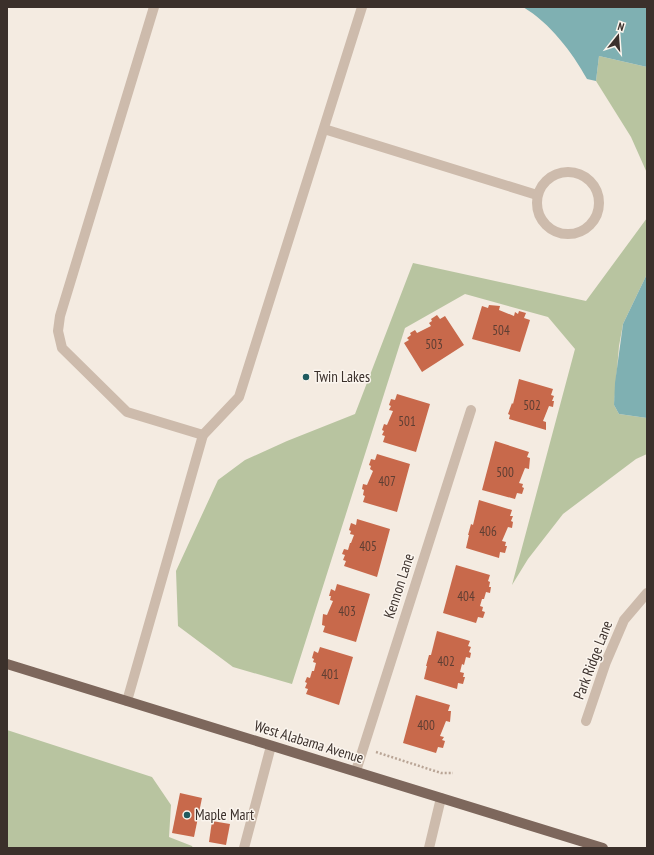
<svg xmlns="http://www.w3.org/2000/svg" width="654" height="855" font-family="'PT Sans Narrow',sans-serif">
	<rect width="100%" height="100%" fill="#f4ebe1"/>
	<g fill="#b8c4a0">
		<polygon points="599,56 647,67 647,173 631,137 596,81"/>
		<polygon points="647,218 647,274 623,324 619,346 614,405 619,414 647,418 647,454 636,459 563,514 528,559 512,585 575,349 548,317 465,294 405,328 292,684 233,667 178,626 176,571 218,480 245,460 287,441 355,414 413,263 586,301"/>
		<polygon points="7,730 152,777 171,805 169,837 192,846 193,848 7,848"/>
	</g>
	<g fill="#7fb0b2">
		<path d="M523 7H647V67L599 56 596 81 587 79C572 52 550 23 523 7Z"/>
		<polygon points="647,274 647,418 619,414 614,405 615,383 623,324"/>
	</g>
	<g fill="#c8694b">
		<polygon points="489,305 500,306 499,310 514,316 515,312 518,314 519,311 526,313 524,318 530,320 520,352 472,339 482,306 488,308"/>
		<polygon points="437,315 440,319 445,316 464,345 422,372 404,343 409,340 407,338 411,335 410,333 415,330 417,333 431,326 429,323 432,321 431,319"/>
		<polygon points="519,379 553,389 551,395 554,396 552,401 554,401 553,407 549,406 543,421 546,422 546,430 509,419 510,415 508,414 512,403 513,404"/>
		<polygon points="397,394 430,404 416,452 383,442 385,436 382,435 384,431 382,430 384,424 387,425 393,411 389,410 391,406 389,405 391,399 395,400"/>
		<polygon points="495,441 529,452 527,457 530,458 529,469 525,468 519,483 523,484 522,487 524,488 522,494 517,493 515,499 482,490"/>
		<polygon points="377,454 410,464 397,512 363,502 365,496 363,495 364,490 362,489 363,484 367,485 373,471 370,469 371,466 369,465 371,459 375,460"/>
		<polygon points="479,500 512,510 510,516 513,516 511,521 513,522 512,528 508,527 502,541 506,542 505,546 507,546 505,553 500,552 499,558 466,548 469,535 468,535 471,524 473,525"/>
		<polygon points="357,519 390,529 377,577 344,566 346,561 343,560 345,555 342,554 344,549 348,550 350,543 351,543 354,535 350,534 351,531 349,530 351,523 356,525"/>
		<polygon points="456,565 490,575 488,581 490,582 489,587 491,587 490,593 486,592 484,599 482,599 480,606 483,607 482,611 485,612 483,618 478,617 476,623 443,613"/>
		<polygon points="337,584 370,594 356,642 323,632 325,626 322,625 323,614 327,615 333,601 330,600 331,596 329,596 331,589 335,591"/>
		<polygon points="437,631 470,641 468,646 471,647 469,652 471,653 470,658 466,657 464,665 462,664 460,672 464,673 463,677 465,677 463,684 458,683 457,689 424,679 427,666 426,666 429,655 431,655"/>
		<polygon points="320,647 353,657 339,705 306,694 308,689 305,688 307,683 305,682 307,677 310,678 312,671 314,671 316,663 313,662 314,659 312,658 314,651 318,653"/>
		<polygon points="416,695 450,705 448,711 451,711 450,722 446,721 440,736 444,737 442,740 445,741 443,748 438,747 436,753 403,743"/>
		<polygon points="180,793 202,798 194,837 172,833"/>
		<polygon points="212,821 230,824 226,845 209,842"/>
	</g>
	<g fill="none" stroke-linecap="round" stroke-linejoin="round">
		<polyline stroke="#b9a596" stroke-width="2.5" stroke-dasharray="2 2" stroke-linecap="butt" points="376,752 441,773 453,773"/>
		<g stroke="#cdbbac" stroke-width="10">
			<polyline points="154,7 60,316 58,331 62,348 127,412 203,435"/>
			<polyline points="324,129 537,195"/>
			<circle cx="568" cy="203" r="31"/>
			<polyline points="127,701 203,435 239,397 362,7"/>
			<polyline points="586,721 606,662 624,620 647,593"/>
			<polyline points="356,771 471,410"/>
			<polyline points="244,848 271,746"/>
			<polyline points="429,848 441,798"/>
		</g>
		<polyline stroke="#7d675c" stroke-width="10" points="7,664 603,848"/>
	</g>
	<g fill="#1f5a5e" stroke="#fbf5ee" stroke-width="1.5">
		<circle cx="306" cy="377" r="4"/>
		<circle cx="187" cy="815" r="4"/>
	</g>
	<g text-anchor="middle" stroke-width="3" stroke-linejoin="round" paint-order="stroke">
		<g font-size="13" fill="#5e3e33">
			<text x="501" y="335">504</text>
			<text x="434" y="349">503</text>
			<text x="532" y="410">502</text>
			<text x="407" y="426">501</text>
			<text x="505" y="477">500</text>
			<text x="387" y="486">407</text>
			<text x="488" y="536">406</text>
			<text x="368" y="551">405</text>
			<text x="466" y="601">404</text>
			<text x="347" y="616">403</text>
			<text x="446" y="666">402</text>
			<text x="330" y="679">401</text>
			<text x="426" y="730">400</text>
		</g>
		<g font-size="15" fill="#3b302b" stroke="#fbf5ee" text-anchor="start">
			<text x="314" y="382">Twin Lakes</text>
			<text x="195" y="820">Maple Mart</text>
		</g>
		<g font-size="15" fill="#3b302b" stroke="#fbf5ee">
			<text transform="translate(399 586) rotate(-72)" y="5">Kennon Lane</text>
			<text transform="translate(593 660) rotate(-69)" y="5">Park Ridge Lane</text>
			<text transform="translate(309 742) rotate(17)" y="5">West Alabama Avenue</text>
		</g>
	</g>
	<rect width="654" height="855" fill="none" stroke="#3b302b" stroke-width="16"/>
	<g transform="translate(618 36) rotate(17)" stroke="#fbf5ee" stroke-width="3" paint-order="stroke">
	<path d="M0-3L7 15L0 10L-7 15Z" fill="#3b302b"/>
	<text y="-6" font-size="11" font-weight="bold" text-anchor="middle" fill="#3b302b">N</text>
	</g>
</svg>
